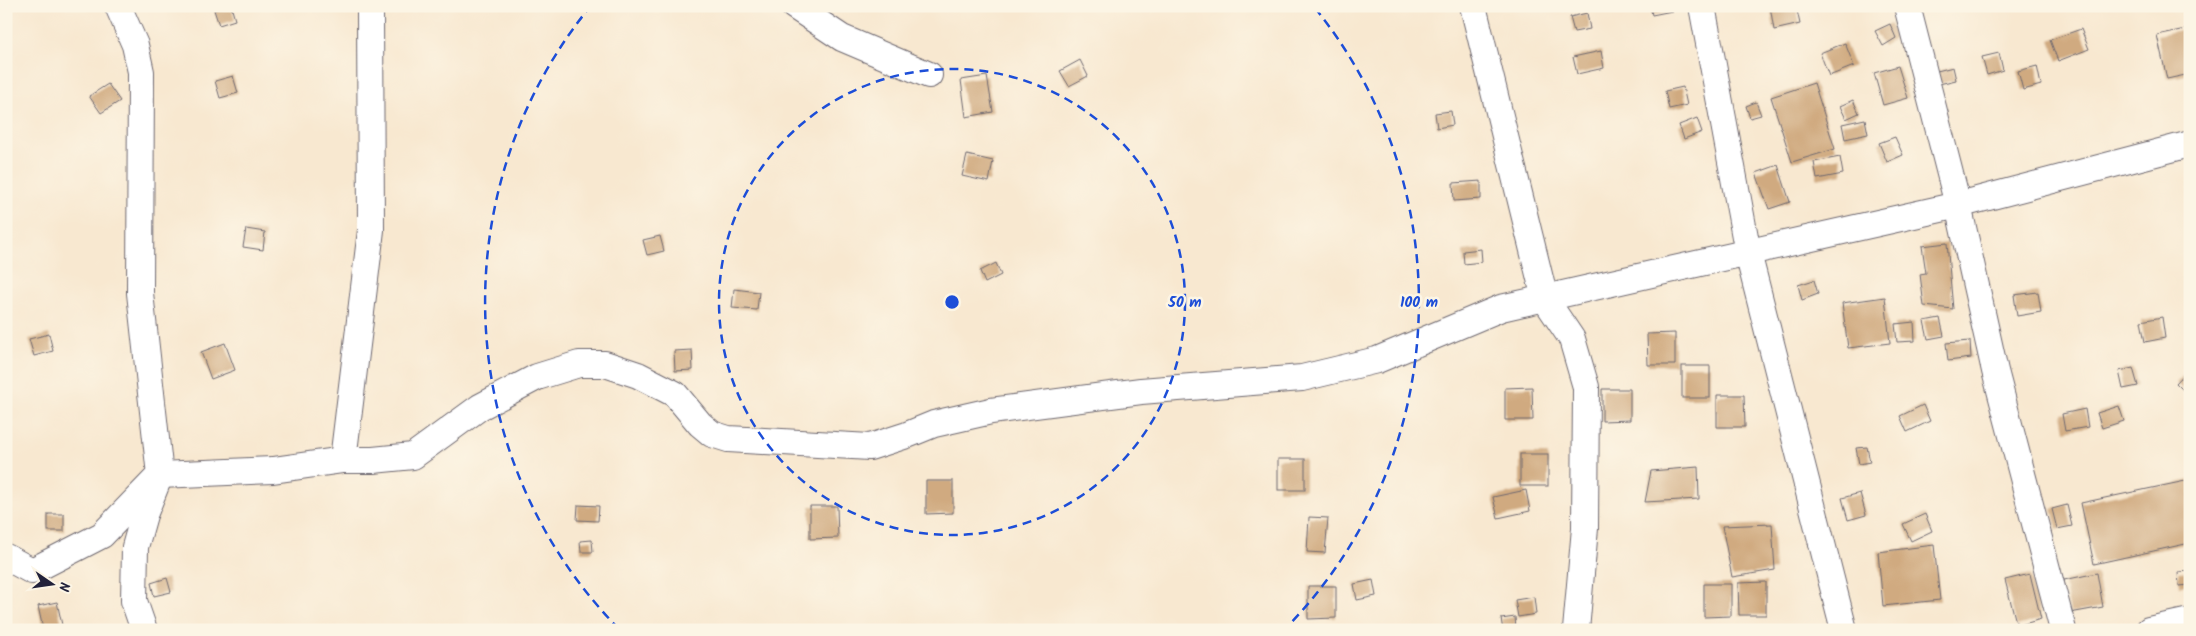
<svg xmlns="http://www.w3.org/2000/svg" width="2196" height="636" font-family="Kalam,sans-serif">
	<rect width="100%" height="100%" fill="#fcf5e5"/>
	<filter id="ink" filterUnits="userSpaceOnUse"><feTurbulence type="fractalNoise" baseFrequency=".02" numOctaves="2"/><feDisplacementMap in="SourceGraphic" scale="10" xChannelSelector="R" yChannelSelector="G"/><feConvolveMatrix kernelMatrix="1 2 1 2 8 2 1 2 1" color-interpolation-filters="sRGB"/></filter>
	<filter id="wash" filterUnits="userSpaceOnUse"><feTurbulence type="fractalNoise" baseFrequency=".0096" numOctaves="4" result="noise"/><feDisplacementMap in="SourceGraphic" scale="20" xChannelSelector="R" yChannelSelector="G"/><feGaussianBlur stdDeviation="1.12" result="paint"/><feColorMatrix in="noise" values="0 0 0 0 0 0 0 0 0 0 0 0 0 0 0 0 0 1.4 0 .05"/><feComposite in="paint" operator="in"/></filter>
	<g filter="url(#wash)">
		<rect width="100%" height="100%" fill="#f8e8d0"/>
		<g id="blocks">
			<g fill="#d0aa80">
				<polygon points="225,6 231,6 235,20 219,25 214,10"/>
				<polygon points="1650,6 1671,6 1672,11 1652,15"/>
				<polygon points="1770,6 1796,6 1800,24 1774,30"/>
				<polygon points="1587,13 1590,29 1574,32 1570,17"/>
				<polygon points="1890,24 1896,38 1883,46 1875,31"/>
				<polygon points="2190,28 2190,74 2167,79 2157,35"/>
				<polygon points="2081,29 2089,49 2058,61 2050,40"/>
				<polygon points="1845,43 1854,66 1829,76 1820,53"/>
				<polygon points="1601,51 1604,68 1577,74 1573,57"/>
				<polygon points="1999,53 2003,70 1987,75 1982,57"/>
				<polygon points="1080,60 1088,76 1069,86 1060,71"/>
				<polygon points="1898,66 1908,98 1883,105 1874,73"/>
				<polygon points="2037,66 2041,85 2023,90 2018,71"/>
				<polygon points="1953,67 1956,80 1939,84 1937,71"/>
				<polygon points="233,76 238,93 220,98 215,81"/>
				<polygon points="987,76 993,112 966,117 961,80"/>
				<polygon points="1814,83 1835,149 1792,162 1771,97"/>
				<polygon points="108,84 120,101 101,113 89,96"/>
				<polygon points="1683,87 1687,105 1669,109 1665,91"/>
				<polygon points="1853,100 1859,113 1846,119 1840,106"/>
				<polygon points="1756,102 1761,115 1750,118 1746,106"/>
				<polygon points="1451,111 1453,125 1437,128 1435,113"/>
				<polygon points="1697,118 1702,132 1684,139 1679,125"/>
				<polygon points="1865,119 1868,134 1845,139 1842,124"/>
				<polygon points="1895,137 1903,155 1887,162 1879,143"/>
				<polygon points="967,155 993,161 989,182 962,176"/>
				<polygon points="1840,157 1843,174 1817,179 1814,162"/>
				<polygon points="1778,165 1790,202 1769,209 1756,173"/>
				<polygon points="1481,181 1481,199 1454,201 1453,183"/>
				<polygon points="246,229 265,232 263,250 243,247"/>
				<polygon points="660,236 664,251 647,255 643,240"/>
				<polygon points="1947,243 1953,309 1924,306 1920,274 1926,273 1922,246"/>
				<polygon points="1481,249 1482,262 1464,264 1463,251"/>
				<polygon points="996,263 1001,275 985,283 980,271"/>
				<polygon points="1814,280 1818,294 1802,300 1798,285"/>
				<polygon points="734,289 759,292 757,310 732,308"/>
				<polygon points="2038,292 2041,312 2017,316 2014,295"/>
				<polygon points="1885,297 1890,343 1848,348 1842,303"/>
				<polygon points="2162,317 2165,338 2145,342 2141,321"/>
				<polygon points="1940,318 1944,336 1928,339 1924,321"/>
				<polygon points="1914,322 1915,341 1897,342 1895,324"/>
				<polygon points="1675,333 1675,365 1648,365 1647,334"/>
				<polygon points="49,334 53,351 34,356 29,339"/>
				<polygon points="1970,341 1971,358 1948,361 1946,343"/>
				<polygon points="225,343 235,370 211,379 201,352"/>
				<polygon points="692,350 693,370 675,371 674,351"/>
				<rect x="1682" y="366" width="28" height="32"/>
				<polygon points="2133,368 2138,386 2123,389 2119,371"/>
				<polygon points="2190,368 2190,397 2176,383"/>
				<polygon points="1532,387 1533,420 1505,420 1505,388"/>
				<polygon points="1602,389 1630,389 1630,420 1602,421"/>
				<polygon points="1717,395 1744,395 1745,427 1717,427"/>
				<polygon points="1923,405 1930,421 1907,432 1900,416"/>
				<polygon points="2119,406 2124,421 2102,428 2097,413"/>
				<polygon points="2085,409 2088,427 2065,431 2062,414"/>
				<polygon points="1867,447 1870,462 1859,464 1856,448"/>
				<rect x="1520" y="454" width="28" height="32"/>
				<rect x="1278" y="459" width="27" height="31"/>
				<polygon points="1698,467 1699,499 1645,502 1651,471"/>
				<polygon points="2190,480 2190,543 2094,564 2081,503"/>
				<polygon points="926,481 953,481 953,513 926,514"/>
				<polygon points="1526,490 1530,511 1498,518 1493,497"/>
				<polygon points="1860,493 1866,515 1848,520 1842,498"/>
				<polygon points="578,505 599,506 598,521 577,520"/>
				<polygon points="2067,505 2072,526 2057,529 2052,509"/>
				<polygon points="810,506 837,506 838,538 810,539"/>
				<rect x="48" y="514" width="16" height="17"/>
				<polygon points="1925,514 1932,531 1911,541 1903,524"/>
				<polygon points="1309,517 1328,518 1325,553 1307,552"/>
				<polygon points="1772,524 1775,570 1732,577 1722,526"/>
				<polygon points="592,540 593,552 581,552 580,541"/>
				<polygon points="1934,545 1940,600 1883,606 1878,552"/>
				<polygon points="2190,571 2190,585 2179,586 2178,572"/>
				<polygon points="2097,573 2103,607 2070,613 2064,580"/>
				<polygon points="2030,574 2041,619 2017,626 2005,580"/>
				<polygon points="167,578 171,592 154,596 151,583"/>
				<polygon points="1373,580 1376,596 1357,600 1354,584"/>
				<polygon points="1766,582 1766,615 1739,615 1738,583"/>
				<polygon points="1704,584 1731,584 1731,616 1704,617"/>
				<polygon points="1308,586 1336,586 1336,618 1308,619"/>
				<polygon points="1534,597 1536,614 1518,617 1515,600"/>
				<polygon points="57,602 62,625 43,629 38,606"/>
				<polygon points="1515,617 1516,630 1503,630 1501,619"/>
			</g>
		</g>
	</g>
	<g filter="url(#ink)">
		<use href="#blocks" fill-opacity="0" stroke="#6d676f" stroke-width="1"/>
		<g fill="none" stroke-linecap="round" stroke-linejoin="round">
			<defs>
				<g id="minor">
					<polyline points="118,6 135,45 141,72 140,293 160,475 144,515 135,547 134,601 144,630"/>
					<polyline points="794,6 842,38 929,75"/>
					<polyline points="1473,6 1545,299 1572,339 1586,387 1585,528 1576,630"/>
					<polyline points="1702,6 1748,253 1844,630"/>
					<polyline points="1907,6 1958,205 1995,371 2063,630"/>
					<polyline points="343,460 371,230 370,6"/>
					<polyline points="6,557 32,571 102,535 160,475 273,470 343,460 373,460 413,456 480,407 537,377 579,364 605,364 638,375 675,394 700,424 712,434 728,439 870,447 907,435 934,424 991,411 1141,391 1302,378 1377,360 1501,308 1958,205 2190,144"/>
					<polyline points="2149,630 2190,621"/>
				</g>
			</defs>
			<use href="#minor" stroke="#6d676f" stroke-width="28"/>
			<use href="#minor" stroke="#fff" stroke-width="26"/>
		</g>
	</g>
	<g fill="none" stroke="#1d4ed8" stroke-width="2.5" stroke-dasharray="9 6">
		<circle cx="952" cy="302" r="233"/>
		<path d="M619 629A467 467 0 0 1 589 8M1315 8A467 467 0 0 1 1285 629"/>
	</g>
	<circle cx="952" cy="302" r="8" fill="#1d4ed8" stroke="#fcf5e5" stroke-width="2.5"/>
	<g font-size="15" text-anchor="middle" font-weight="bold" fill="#1d4ed8" stroke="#fcf5e5" stroke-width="5" stroke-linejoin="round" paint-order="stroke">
		<text x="1185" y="307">50 m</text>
		<text x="1419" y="307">100 m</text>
	</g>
	<rect width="2196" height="636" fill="none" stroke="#fcf5e5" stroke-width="25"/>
	<g transform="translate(52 584) rotate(103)" stroke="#fcf5e5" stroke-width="4" paint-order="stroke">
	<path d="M0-4L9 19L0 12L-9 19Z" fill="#22223b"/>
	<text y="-8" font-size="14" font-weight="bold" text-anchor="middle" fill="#22223b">N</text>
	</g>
</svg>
